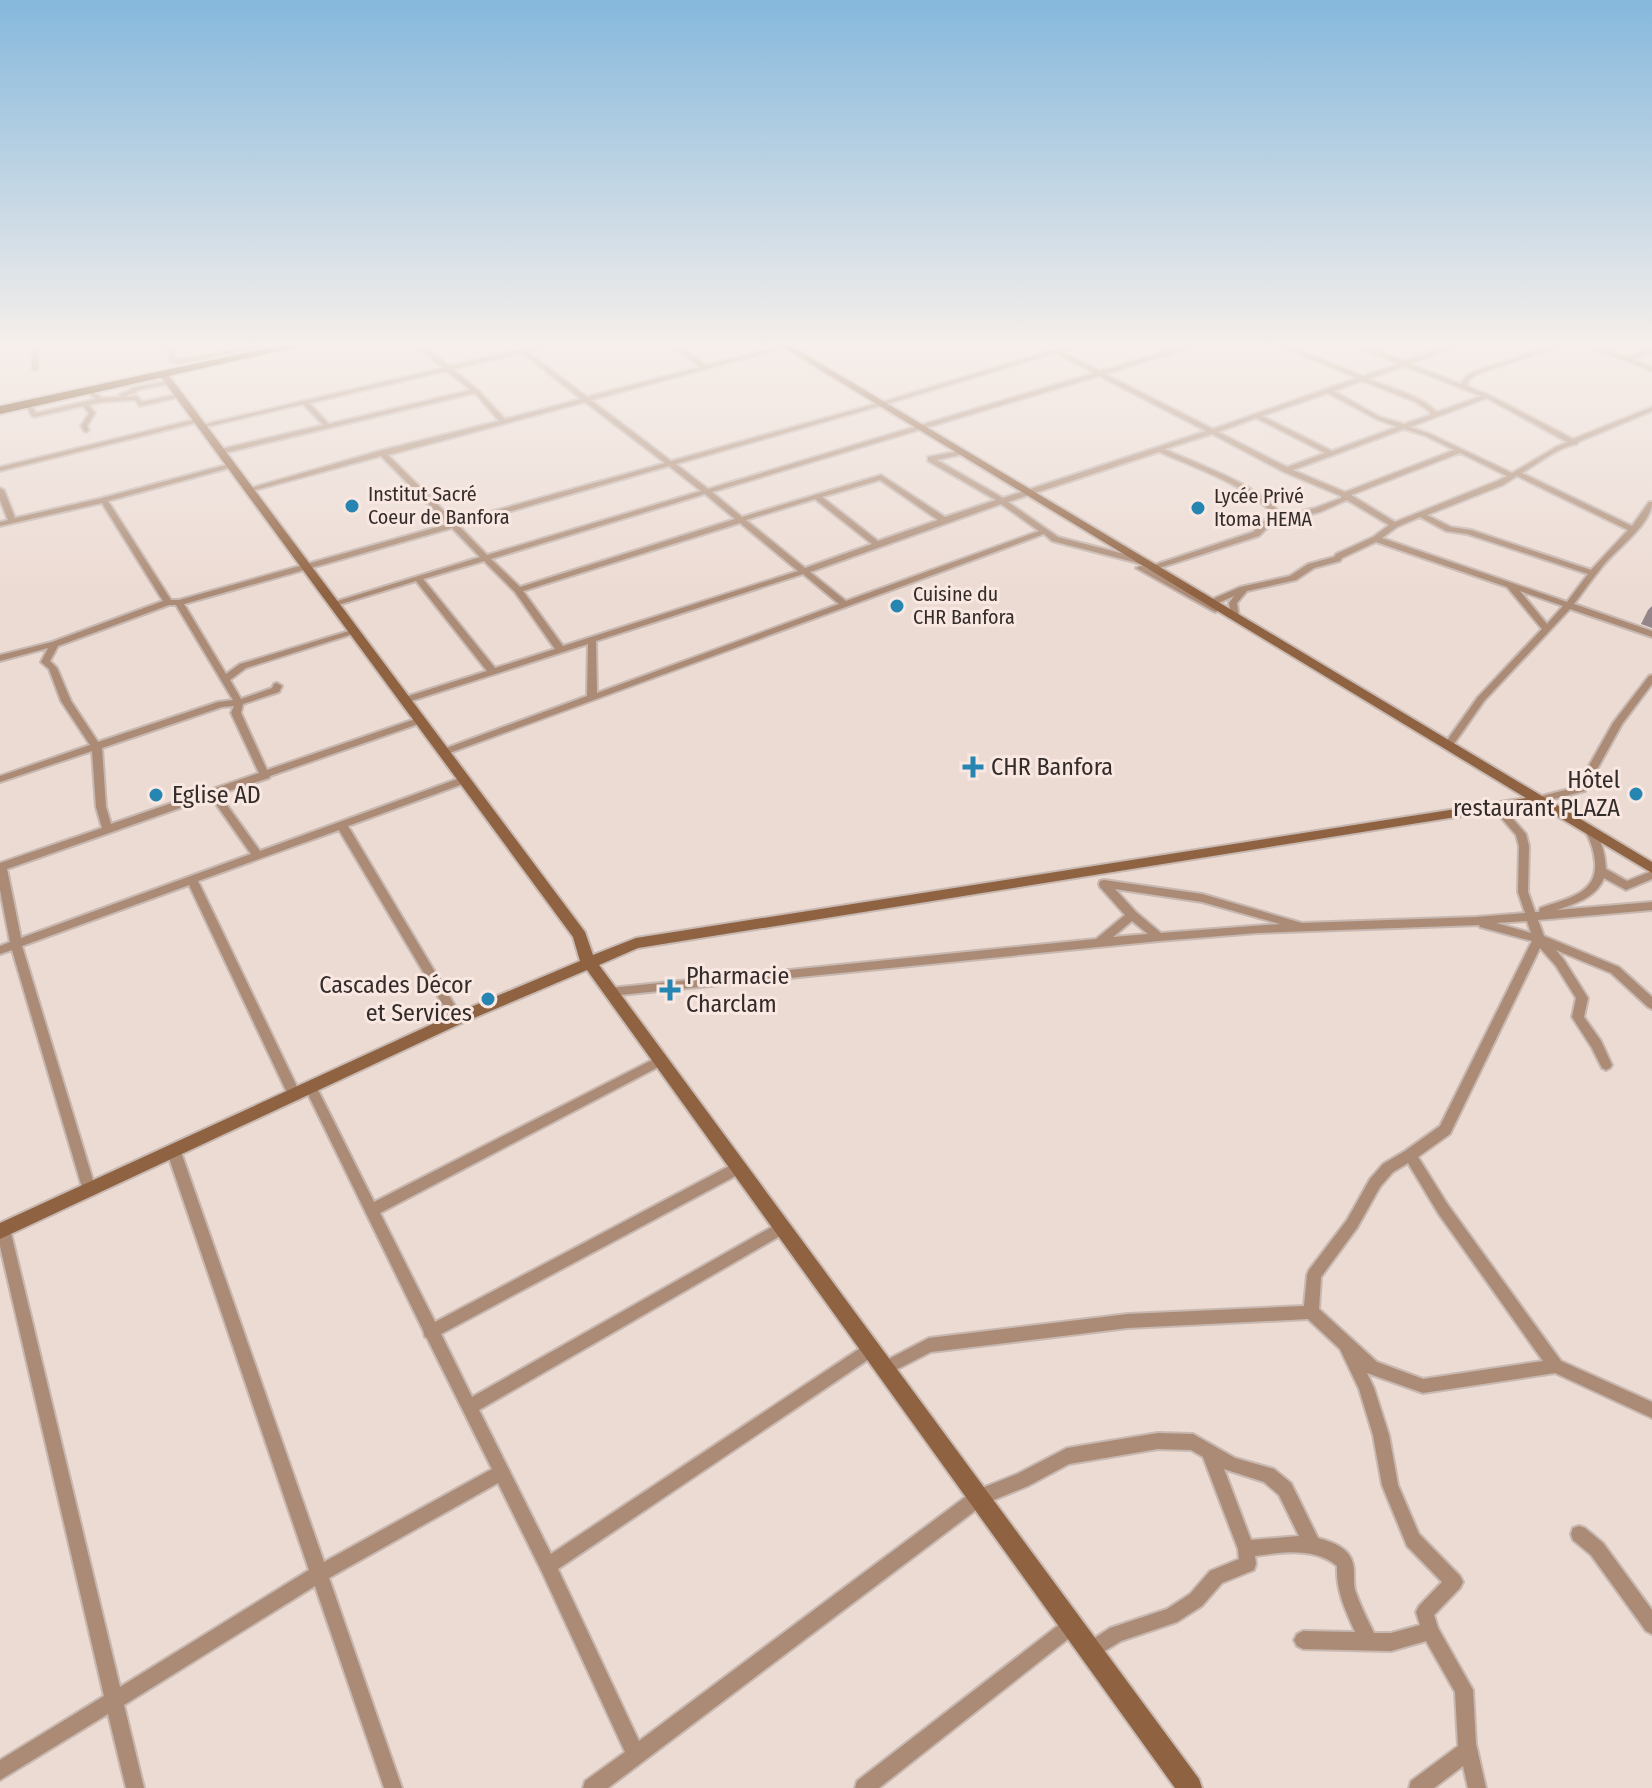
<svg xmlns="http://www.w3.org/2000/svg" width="1652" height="1788" font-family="'Fira Sans Condensed',sans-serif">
	<rect width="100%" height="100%" fill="#ecdbd3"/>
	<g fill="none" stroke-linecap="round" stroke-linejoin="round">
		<defs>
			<g id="street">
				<polygon points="33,343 39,343 38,369 35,371 32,369"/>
				<polygon points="160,343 167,343 174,351 175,359 179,360 266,343 275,344 179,364 170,361 168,351"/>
				<path d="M413 343H420L449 366 547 343H559L528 352 587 397 700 367 669 343H676L706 365 787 345V347L591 400 671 461 879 403 1075 343H1085L1061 351 1100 371 1194 343H1204L1105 374 1213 429 1357 378 1272 343H1281L1363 376 1399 364 1349 343H1358L1405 361 1456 343H1466L1410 364 1461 384 1465 377 1473 372 1559 343H1569L1477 374 1470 379 1467 386 1489 395 1573 439 1652 407V411L1578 442 1577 444C1558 447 1539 463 1522 473L1632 526 1649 502H1652C1652 524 1616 549 1602 567 1592 579 1583 592 1574 604L1652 631V637L1570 609 1484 701 1451 748 1448 749 1443 746 1478 697 1542 629 1507 587 1376 542 1342 558 1340 561 1314 568 1296 580 1247 591 1237 603 1239 617 1235 620 1231 617 1229 603 1234 596 1214 605 1220 609 1216 612 1213 611 1136 568 1140 566H1143L1208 601 1240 587 1290 576 1308 564 1334 557 1336 554 1373 537 1389 525 1347 500 1320 512 1272 523 1259 536 1153 570 1134 562 1052 541 1044 534 444 755 439 752 441 750 587 696 588 644 408 702H402V698L487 671 416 581 338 605 335 606 331 603 480 557 452 528 184 604 226 674 240 664 352 630H358L359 632 246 668 230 680 241 699 272 688 274 684 277 683 282 686 279 692 243 704 241 713 267 770 418 718 421 717 426 720 424 722 270 776 269 778 219 794 260 851 460 778H468L469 780 468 782 348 826 463 1019 461 1022H453L339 830 198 881 301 1095 300 1099 295 1100 290 1099 189 885 22 946 96 1190 94 1194 89 1196 84 1194 12 950 0 954V946L10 942 0 890V863L102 828 96 807 92 751 0 782V776L90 745 61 701 49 669 41 662 48 648 0 661V655L52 642 163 601 102 503 0 526V522L8 520 0 500V488L4 490 15 518 102 498 233 463V467L108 501 171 600H179L448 524 381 456 248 492 244 490 379 451 499 421 475 393 220 454 216 452 217 450 323 425 303 404 201 428 198 426 443 368ZM522 353 581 399 505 419 478 390 453 369ZM1055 353 1094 373 708 489 676 464 883 405ZM1404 366 1481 396 1437 412C1420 395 1391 388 1368 379ZM446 371 471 390 329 424 309 403ZM1099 376 1206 431 1003 498 937 460 964 454V450L928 457V461L996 500 945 517 881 475 742 517 712 492ZM1362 381 1416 402 1430 412V415L1404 424 1380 417 1334 391ZM1328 393 1376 419 1397 427 1332 451 1262 416ZM1487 398 1567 442 1556 447 1512 473 1430 434 1410 427ZM585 402 665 463 455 522 388 455ZM1256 418 1325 453 1287 467 1218 432ZM1404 429 1426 436 1454 450 1345 492 1293 470ZM1212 434 1284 472 1341 496V498L1315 508 1282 516C1261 485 1199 465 1165 449ZM1159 452C1191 466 1256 489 1275 517L1266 519 1253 532 1154 565 1140 558 1058 537 1008 502ZM1460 453 1507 476 1497 481 1395 522 1351 495ZM669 466 701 491 487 555 459 526ZM1517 476 1628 530 1591 570 1471 530 1451 527 1427 515 1503 485ZM880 480 938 520 878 541 822 497ZM705 494 735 519 520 587 491 559ZM815 499 872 544 805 568 746 520ZM1001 504 1039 531 846 601 810 572ZM1420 517 1446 531 1467 534 1588 574 1567 602 1382 538 1397 527ZM740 523 798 571 563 646 523 591ZM484 561 515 592 555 649 495 668 423 579ZM803 574 839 604 597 693 596 641ZM1520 591 1563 606 1547 624ZM169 605H176L233 700 218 702 98 742 71 701 57 668 50 661 58 646ZM234 706 231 713 259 773 111 824 106 807 102 748 222 707ZM211 797 251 854 21 938 7 869Z"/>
				<polygon points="1579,343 1588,343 1625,357 1652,349 1652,353 1631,359 1652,367 1652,371"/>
				<polygon points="168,381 170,382 170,384 137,390 136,392 123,397 137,396 142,402 178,394 181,396 180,397 140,406 135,400 101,402 89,405 95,413 87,426 89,430 86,432 84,431 81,426 89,413 83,406 34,417 32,416 25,404 30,403 36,413 96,399 86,391 89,389 102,398 122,397 119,395 120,394 130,390 131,388"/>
				<polygon points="197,419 200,421 199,422 0,471 0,467"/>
				<polygon points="1652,675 1652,684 1622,724 1585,791 1538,803 1534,802 1533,800 1534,798 1577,787 1613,723 1649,676"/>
				<path d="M1496 803 1500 804 1526 834 1529 846 1528 892 1535 912H1539L1540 908C1564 899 1598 895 1595 862 1594 851 1591 841 1585 831L1586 829H1594C1602 841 1605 854 1606 869L1627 881 1652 871V879L1626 890 1604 878C1596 898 1576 903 1557 910L1652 902V910L1538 920 1544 936 1619 967 1652 997V1009L1648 1007 1611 973 1556 950 1564 960 1588 998 1584 1017 1601 1041 1612 1065 1610 1068 1606 1070 1602 1068 1592 1048 1572 1017 1576 998 1556 966 1540 948 1450 1134 1418 1157 1448 1205 1561 1361 1652 1402V1418L1555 1373 1423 1393 1367 1373 1374 1388 1389 1435 1398 1485 1419 1534 1460 1576 1463 1582 1460 1588 1434 1615 1438 1628 1473 1690 1476 1744 1486 1788H1468L1463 1766 1434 1788H1409L1411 1781 1458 1746 1455 1692 1426 1641 1391 1651 1303 1649 1297 1646 1294 1640 1297 1634 1303 1631 1355 1632C1345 1609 1336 1591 1337 1566 1315 1547 1282 1552 1255 1556L1256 1564 1254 1570 1222 1583 1202 1606 1177 1622 1121 1641 1090 1660 1084 1657 1081 1651 1084 1645 1110 1628 1167 1609 1190 1594 1210 1571 1239 1559 1238 1549 1203 1457 1191 1450 1158 1449 1069 1464 1028 1486 984 1504 608 1788H583L585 1781 625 1752 542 1572 498 1483 329 1578 402 1788H384L315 1586 124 1705 144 1788H126L108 1714 0 1780V1760L104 1696 0 1246V1224L8 1225 10 1229 120 1687 309 1570 167 1152 169 1148 174 1146 179 1148 181 1152 324 1562 492 1469 427 1338 425 1337 423 1330 305 1088 307 1084 311 1083 315 1084 374 1202 656 1058 660 1056 664 1058 666 1061 664 1064 380 1213 435 1322 733 1164 738 1162 743 1164 745 1168 743 1172 441 1334 472 1397 777 1224 782 1222 787 1224 789 1228 787 1232 479 1410 551 1554 865 1345 870 1343 875 1345 878 1350 875 1355 558 1569 639 1741 972 1492 1017 1474 1067 1448 1158 1433 1193 1434 1235 1458 1274 1469 1291 1483 1318 1538C1332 1542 1350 1548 1353 1564 1355 1573 1353 1581 1355 1590 1360 1605 1367 1619 1374 1633H1391L1420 1625 1416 1612 1419 1606 1442 1582 1407 1546 1382 1485 1373 1435 1359 1389 1340 1349 1308 1319 1128 1328 931 1352 884 1376 879 1374 876 1369 879 1364 929 1338 1128 1314 1304 1306 1307 1275 1309 1270 1347 1220 1370 1179 1383 1164 1405 1151 1440 1126 1532 941 1480 927 1479 925 1257 933 1159 941 610 996 606 995 604 992 606 989 610 988 1096 939 1125 915 1100 887 1099 884 1100 881 1104 880 1202 894 1302 923 1476 917 1525 913 1518 892 1519 846 1516 835 1491 806ZM1115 889 1202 902 1280 924 1161 933 1136 912ZM1132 921 1148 934 1113 937ZM1527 921 1531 933 1496 923ZM1408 1163 1438 1213 1543 1361 1423 1379 1377 1362 1319 1309 1321 1277 1357 1228 1380 1187 1393 1172ZM1224 1469 1264 1482 1279 1495 1299 1536 1251 1540Z"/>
				<polygon points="1579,1526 1585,1528 1603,1543 1652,1610 1652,1634 1646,1631 1591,1555 1573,1540 1571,1534 1573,1528"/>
				<polygon points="1071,1617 1077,1620 1080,1626 1077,1632 879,1788 855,1788 857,1781 1065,1620"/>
			</g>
			<polygon id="secondary" points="776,343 786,343 1652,862 1652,873 1537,804 638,948 599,965 1199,1779 1202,1788 1175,1788 587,970 462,1023 0,1239 0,1223 452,1015 580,961 573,937 161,377 161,373 167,373 585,932 593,955 636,938 1526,798"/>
			<polygon id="highway" points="291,343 313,343 0,414 0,406"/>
		</defs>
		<use href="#street" stroke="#c7b8b1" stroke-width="4"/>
		<use href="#secondary" stroke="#c7b8b1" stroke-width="4"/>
		<use href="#highway" stroke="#c7b8b1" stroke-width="4"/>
		<use href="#street" fill="#ab8b75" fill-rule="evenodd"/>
		<use href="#secondary" fill="#8f6241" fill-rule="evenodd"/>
		<use href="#highway" fill="#602f00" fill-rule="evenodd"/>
	</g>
	<polygon fill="#94858b" points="1652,606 1652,628 1641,624 1648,610"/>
	<linearGradient id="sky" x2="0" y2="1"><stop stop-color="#85b8dc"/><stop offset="0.58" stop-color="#f6efeb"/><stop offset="1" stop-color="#f6efeb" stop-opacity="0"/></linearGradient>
	<rect width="1652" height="594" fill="url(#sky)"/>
	<g fill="#2686b1" stroke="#f9e8e1" stroke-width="3">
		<circle cx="352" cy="506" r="8"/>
		<circle cx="1198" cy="508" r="8"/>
		<circle cx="897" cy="606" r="8"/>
		<path d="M969 755h8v8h8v8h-8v8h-8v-8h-8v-8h8z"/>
		<circle cx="1636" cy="794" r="8"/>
		<circle cx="156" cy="795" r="8"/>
		<path d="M666 978h8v8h8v8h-8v8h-8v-8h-8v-8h8z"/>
		<circle cx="488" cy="999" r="8"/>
	</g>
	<g text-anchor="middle" stroke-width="6" stroke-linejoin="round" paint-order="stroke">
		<g font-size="20" fill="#332c2a" stroke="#f9e8e1" text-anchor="start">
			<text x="368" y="501">Institut Sacré<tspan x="368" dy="23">Coeur de Banfora</tspan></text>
			<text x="1214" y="503">Lycée Privé<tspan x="1214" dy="23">Itoma HEMA</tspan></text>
			<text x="913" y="601">Cuisine du<tspan x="913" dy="23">CHR Banfora</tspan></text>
		</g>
		<g font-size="24" fill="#332c2a" stroke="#f9e8e1" text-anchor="start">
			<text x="991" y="775">CHR Banfora</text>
			<text x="1620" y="788" text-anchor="end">Hôtel<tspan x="1620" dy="28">restaurant PLAZA</tspan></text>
			<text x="172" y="803">Eglise AD</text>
			<text x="686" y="984">Pharmacie<tspan x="686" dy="28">Charclam</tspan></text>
			<text x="472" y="993" text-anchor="end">Cascades Décor<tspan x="472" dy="28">et Services</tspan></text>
		</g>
	</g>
</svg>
